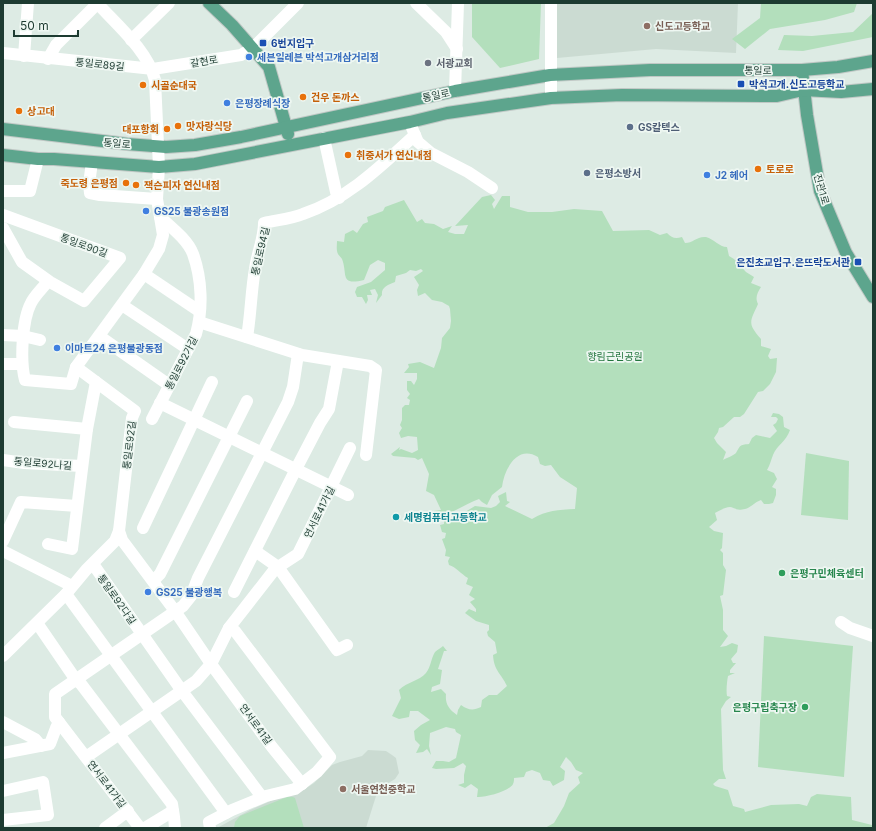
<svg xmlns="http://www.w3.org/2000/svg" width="876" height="831" font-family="Inter,'Noto Sans KR',sans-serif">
	<rect width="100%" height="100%" fill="#ddebe4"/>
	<g fill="#cbdbd2">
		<polygon points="557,3 738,3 736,53 656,49 557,58"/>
		<polygon points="368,750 386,751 392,755 396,758 399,773 395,779 382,787 376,796 366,828 217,828 250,810 282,796 302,791 314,783 332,765 340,762 362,756"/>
	</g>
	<g fill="#b3dfbc">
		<polygon points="472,3 541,3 539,59 500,68 472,37"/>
		<polygon points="761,3 857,3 854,12 825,20 770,29 745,49 732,39 760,18"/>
		<polygon points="873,13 873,37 803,51 778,50 784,35 812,36 853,32"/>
		<path d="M491 195 495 200 492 204 494 209 502 196H510V207L528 212H552L574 209 602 211 613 231 649 230 660 235 667 233C672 238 675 239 682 237L685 243C693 243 697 236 706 237 714 239 719 247 727 247L729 256 734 259 746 272 754 277 751 283 761 287C757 293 755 298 758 304 750 322 747 323 761 339V346L771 349 768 356 770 359 777 358 776 372 770 384 763 391 758 392 744 414 740 417H734L723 427 719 428 718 432 714 438 717 443 726 452 723 460C726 458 733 456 736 453 741 445 739 445 749 444L752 438 756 435 770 438 777 431 773 425 776 423 778 419 776 417H771L773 413 779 414 783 417 784 427 790 430C786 442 777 445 773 455 771 460 770 465 767 470L774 473 777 479 772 487 776 489V495L773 503 769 504H764L761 500C755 502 750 508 745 509 736 511 736 508 730 507 725 507 719 511 715 513L717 520 709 527 714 531 723 533 722 548 720 550 723 553V565L726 570 723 595 720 596 723 610V630L728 636 720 647 726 646 732 643 738 645 737 652 731 659 733 663H736L730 670V673H735L728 676C727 681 726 691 727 696L731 697 726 701 721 709 723 770 726 779H719L713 784 715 786 728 790 733 806 744 809 745 812 771 805 799 804 807 806 811 797 817 794 851 797 852 820 872 825 873 828H545L554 823 564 806 569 793 580 783 578 777 583 773 576 770 571 762 566 757 560 767 565 771 564 780 553 786 550 781 543 780 540 773 532 770 526 772 524 777 514 778C514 780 514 782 513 784 510 791 484 798 477 797L478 789 471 784 465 788 458 785 464 783V775L466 766 463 763 454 768 436 769 432 768 436 761H443L449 762 456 758 461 735 456 732 455 729 446 727 430 733 429 746 431 755 427 749 423 752 416 753 420 745 415 740 414 731 421 725 430 720 418 711H410L409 717 399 719 392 716 401 698 399 690C407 682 419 681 426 673 431 667 431 658 435 652 437 650 441 648 443 646L447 651H444L438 669 442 670 440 684 432 687 431 692 441 689 446 694C445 704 449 709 457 715L458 710 461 705C468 710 473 711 481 707L482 700 489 695H497L507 686C501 673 494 671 493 655L497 653 495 642 488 636 487 632 489 630V625L476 621 465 613 469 609 476 612V609L470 602 475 599 469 595 473 587 466 584 468 578C461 574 456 567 449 565L448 561 450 557 445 556 446 550 442 539 445 538 446 533 442 532 440 525 444 524V521L450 518H455L475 506 491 508 496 506 500 502 498 496 506 492 507 501 510 502 505 506 532 519C547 510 558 510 575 509L577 488 560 477 551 465 545 466 540 464 538 457C517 444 504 470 502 487L492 495 487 505 482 502 479 499C466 504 451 514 438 517L434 514V511L441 510 434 495 426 491 429 474 422 458 418 460 415 458 393 456 391 454 400 447 399 450 401 449 412 453 418 450 417 437 408 436 401 438 399 433 402 428 400 425 402 420V408L405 405H409L410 400 407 398 410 394 407 390V381H411L414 385 417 379V373H404L409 367 408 364 420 362 434 368 441 348 442 338 450 328 451 321 450 309 449 306 442 302 432 300 425 293 418 296 417 290 419 285 414 277 423 271 421 269 416 271 410 270 406 273 396 276 395 282C388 285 381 287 382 295L376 303 378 295 375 289 370 290 372 295H367L368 300 366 304 362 297H357L355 292 357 287 371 282 385 270V263L378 260 370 265 364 280C339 286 348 274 342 259 341 257 339 256 338 254 336 250 337 245 337 241L344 242 345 234 353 230 357 233 363 224 368 222 367 217 383 211 385 207 404 200 417 222 422 219 425 223 434 224 443 229 452 226 448 232 455 234H464L468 225 455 226 482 197Z"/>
		<polygon points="806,453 849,461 848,520 801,515"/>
		<polygon points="764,636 853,646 844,777 758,767"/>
		<polygon points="287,797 293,797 295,798 304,828 234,828 235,822 240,816"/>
	</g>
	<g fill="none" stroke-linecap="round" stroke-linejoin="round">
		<defs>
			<g id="major">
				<polyline points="209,3 232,25 269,67 288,134"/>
				<polyline points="802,70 807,115 820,191 846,253 873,297"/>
				<polyline points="3,129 127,144 166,147 195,145 241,137 455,91 550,75 650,70 802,70 838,67 873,61"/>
				<polyline points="3,155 38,159 54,159 159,167 195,164 410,122 447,113 551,98 622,95 777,96 803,90 841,92 873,89"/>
			</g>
		</defs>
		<use href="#major" stroke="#c0c8c5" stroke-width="14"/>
		<g stroke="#fff" stroke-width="12">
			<polyline points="416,3 446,32 457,49"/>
			<polyline points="551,3 551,98"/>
			<polyline points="131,40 169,3"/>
			<polyline points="3,53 153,69 241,55 253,48 298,3"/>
			<polyline points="24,56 28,3"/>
			<polyline points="48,59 56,45 98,3"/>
			<polyline points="455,91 458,3"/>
			<polyline points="412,128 418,142 431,153 468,172 492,188"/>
			<polyline points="324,138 336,192 339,198"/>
			<polyline points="92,162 89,184 90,193 100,195 157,199"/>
			<polyline points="3,191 30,191 38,159"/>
			<polyline points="3,215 120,258 84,301 50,282 22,262 3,228"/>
			<polyline points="144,274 199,311"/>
			<path d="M48 281C43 288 35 295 31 303 22 320 20 361 25 380L71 384 76 367 144 274 159 249 163 235 157 199 159 167 155 80C148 51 117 25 97 3"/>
			<polyline points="122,305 188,349"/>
			<polyline points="199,322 302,355 370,366 376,370 366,455"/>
			<polyline points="3,335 23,336 40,340"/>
			<polyline points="99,336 169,385"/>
			<path d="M247 337C251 314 251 291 255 269 257 253 264 239 264 223 277 220 291 219 303 214 348 199 381 166 415 135"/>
			<polyline points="3,364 22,364"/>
			<polyline points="76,367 135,411 132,418 119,531 122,540 175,611 211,664 272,747 302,784"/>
			<polyline points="160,403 348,495"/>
			<path d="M152 419 196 334C203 309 202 279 193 254 188 240 171 227 160 217"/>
			<polyline points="14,422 87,429"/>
			<polyline points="3,460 24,463 82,466"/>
			<polyline points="143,528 212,382"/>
			<polyline points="3,541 21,502 77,506"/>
			<polyline points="48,544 72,549 87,429 96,382"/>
			<polyline points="3,551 72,586"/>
			<polyline points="255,551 278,567 337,650 347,645"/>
			<polyline points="93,564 182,691 262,797"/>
			<polyline points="153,581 160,574 247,401"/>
			<polyline points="234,592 296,469 320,423 329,409 338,361"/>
			<polyline points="66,594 226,813"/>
			<polyline points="841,622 850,628 873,636"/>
			<polyline points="37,623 76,680 81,684 172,804 174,817 175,828"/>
			<polyline points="3,656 66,594 86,570 115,541 119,531"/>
			<polyline points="3,722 35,739 41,746"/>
			<polyline points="3,753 50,744 56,728 59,722"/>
			<polyline points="86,757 196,681 211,664 229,628 275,569 298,554 350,448"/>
			<polyline points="3,791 43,782 48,815 3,820"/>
			<polyline points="105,828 128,811"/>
			<polyline points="140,828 55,717 55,694 183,606 191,596 198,578 288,402 293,387 298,354"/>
			<polyline points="145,828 173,811"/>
			<polyline points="210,828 209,822 232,810 266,796 295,789 317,772 330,757 235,631 229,628"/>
		</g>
		<use href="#major" stroke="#5da58d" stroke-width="12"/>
	</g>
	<g fill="#8d6e63" stroke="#eef7f2" stroke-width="1.5">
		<circle cx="647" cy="26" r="4"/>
		<circle cx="343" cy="789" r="4"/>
	</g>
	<g fill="#1a4fb4" stroke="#eef7f2" stroke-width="1.5">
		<rect x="259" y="39" width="8" height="8" rx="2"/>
		<rect x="737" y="80" width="8" height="8" rx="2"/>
		<rect x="854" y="258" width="8" height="8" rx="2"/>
	</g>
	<g fill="#3f7fe0" stroke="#eef7f2" stroke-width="1.5">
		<circle cx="249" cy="57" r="4"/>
		<circle cx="227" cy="103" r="4"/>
		<circle cx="707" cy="175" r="4"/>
		<circle cx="146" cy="211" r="4"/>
		<circle cx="57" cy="348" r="4"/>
		<circle cx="148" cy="592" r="4"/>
	</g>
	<circle fill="#6b7280" stroke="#eef7f2" stroke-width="1.5" cx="428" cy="63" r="4"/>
	<g fill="#e8710a" stroke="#eef7f2" stroke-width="1.5">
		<circle cx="143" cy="85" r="4"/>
		<circle cx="303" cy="97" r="4"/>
		<circle cx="19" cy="111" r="4"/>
		<circle cx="178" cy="126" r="4"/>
		<circle cx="167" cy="129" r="4"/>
		<circle cx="348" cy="155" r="4"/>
		<circle cx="758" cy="169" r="4"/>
		<circle cx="126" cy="183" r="4"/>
		<circle cx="136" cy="185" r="4"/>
	</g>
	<g fill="#5c6f8a" stroke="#eef7f2" stroke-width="1.5">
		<circle cx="630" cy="127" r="4"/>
		<circle cx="587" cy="173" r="4"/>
	</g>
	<circle fill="#0f9aa8" stroke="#eef7f2" stroke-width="1.5" cx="396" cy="517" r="4"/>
	<g fill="#2e9e5b" stroke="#eef7f2" stroke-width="1.5">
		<circle cx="782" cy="573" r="4"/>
		<circle cx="805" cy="707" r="4"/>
	</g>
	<g text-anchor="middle" stroke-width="3.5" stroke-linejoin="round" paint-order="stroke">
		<g font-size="10" font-weight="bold" fill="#785e54" stroke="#eef7f2" text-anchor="start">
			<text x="655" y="30">신도고등학교</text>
			<text x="351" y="793">서울연천중학교</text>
		</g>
		<g font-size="10" font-weight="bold" fill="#164399" stroke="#eef7f2" text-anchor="start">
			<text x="271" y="47">6번지입구</text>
			<text x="749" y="88">박석고개.신도고등학교</text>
			<text x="850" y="266" text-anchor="end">은진초교입구.은뜨락도서관</text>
		</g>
		<g font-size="10" font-weight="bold" fill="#366cbe" stroke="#eef7f2" text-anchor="start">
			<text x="257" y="61">세븐일레븐 박석고개삼거리점</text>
			<text x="235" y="107">은평장례식장</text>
			<text x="715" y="179">J2 헤어</text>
			<text x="154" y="215">GS25 불광송원점</text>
			<text x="65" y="352">이마트24 은평불광동점</text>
			<text x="156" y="596">GS25 불광행복</text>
		</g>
		<g font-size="10" fill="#1d3b31" stroke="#eef7f2">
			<text transform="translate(204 61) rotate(-10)" y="4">갈현로</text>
			<text transform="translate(100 64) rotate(6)" y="4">통일로89길</text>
			<text transform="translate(758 70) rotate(1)" y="4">통일로</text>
			<text transform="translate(436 95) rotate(-12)" y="4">통일로</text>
			<text transform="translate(117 143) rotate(5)" y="4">통일로</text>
			<text transform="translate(822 189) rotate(74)" y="4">진관1로</text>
			<text transform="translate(84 245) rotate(20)" y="4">통일로90길</text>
			<text transform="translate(260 251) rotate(-77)" y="4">통일로94길</text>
			<text transform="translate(181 363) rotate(-63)" y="4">통일로92가길</text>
			<text transform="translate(129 445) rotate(-83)" y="4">통일로92길</text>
			<text transform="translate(43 463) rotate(5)" y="4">통일로92나길</text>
			<text transform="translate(319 512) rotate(-64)" y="4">연서로41가길</text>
			<text transform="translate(117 599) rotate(55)" y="4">통일로92다길</text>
			<text transform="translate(256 724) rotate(54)" y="4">연서로41길</text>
			<text transform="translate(107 784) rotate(53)" y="4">연서로41가길</text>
		</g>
		<g font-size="10" font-weight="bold" fill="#5b616d" stroke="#eef7f2" text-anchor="start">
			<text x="436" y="67">서광교회</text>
		</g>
		<g font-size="10" font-weight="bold" fill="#c56008" stroke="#eef7f2" text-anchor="start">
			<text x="151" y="89">시골순대국</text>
			<text x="311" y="101">건우 돈까스</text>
			<text x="27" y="115">상고대</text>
			<text x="186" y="130">맛자랑식당</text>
			<text x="159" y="133" text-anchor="end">대포항회</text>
			<text x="356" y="159">취중서가 연신내점</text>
			<text x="766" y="173">토로로</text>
			<text x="118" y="187" text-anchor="end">죽도령 은평점</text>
			<text x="144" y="189">잭슨피자 연신내점</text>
		</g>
		<g font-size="10" font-weight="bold" fill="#4e5e75" stroke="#eef7f2" text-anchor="start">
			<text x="638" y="131">GS칼텍스</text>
			<text x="595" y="177">은평소방서</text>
		</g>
		<g font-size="10" fill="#24763e" stroke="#eef7f2">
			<text x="615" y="360">향림근린공원</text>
		</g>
		<g font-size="10" font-weight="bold" fill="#0d838f" stroke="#eef7f2" text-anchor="start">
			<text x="404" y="521">세명컴퓨터고등학교</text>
		</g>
		<g font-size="10" font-weight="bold" fill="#27864d" stroke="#eef7f2" text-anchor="start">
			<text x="790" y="577">은평구민체육센터</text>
			<text x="797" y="711" text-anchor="end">은평구립축구장</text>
		</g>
	</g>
	<rect width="876" height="831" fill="none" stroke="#1d3b31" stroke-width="8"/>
	<path d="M14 30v6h64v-6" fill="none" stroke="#1d3b31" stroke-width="2"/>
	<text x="20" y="30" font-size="12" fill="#1d3b31" stroke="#eef7f2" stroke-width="3" paint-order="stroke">50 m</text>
</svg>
